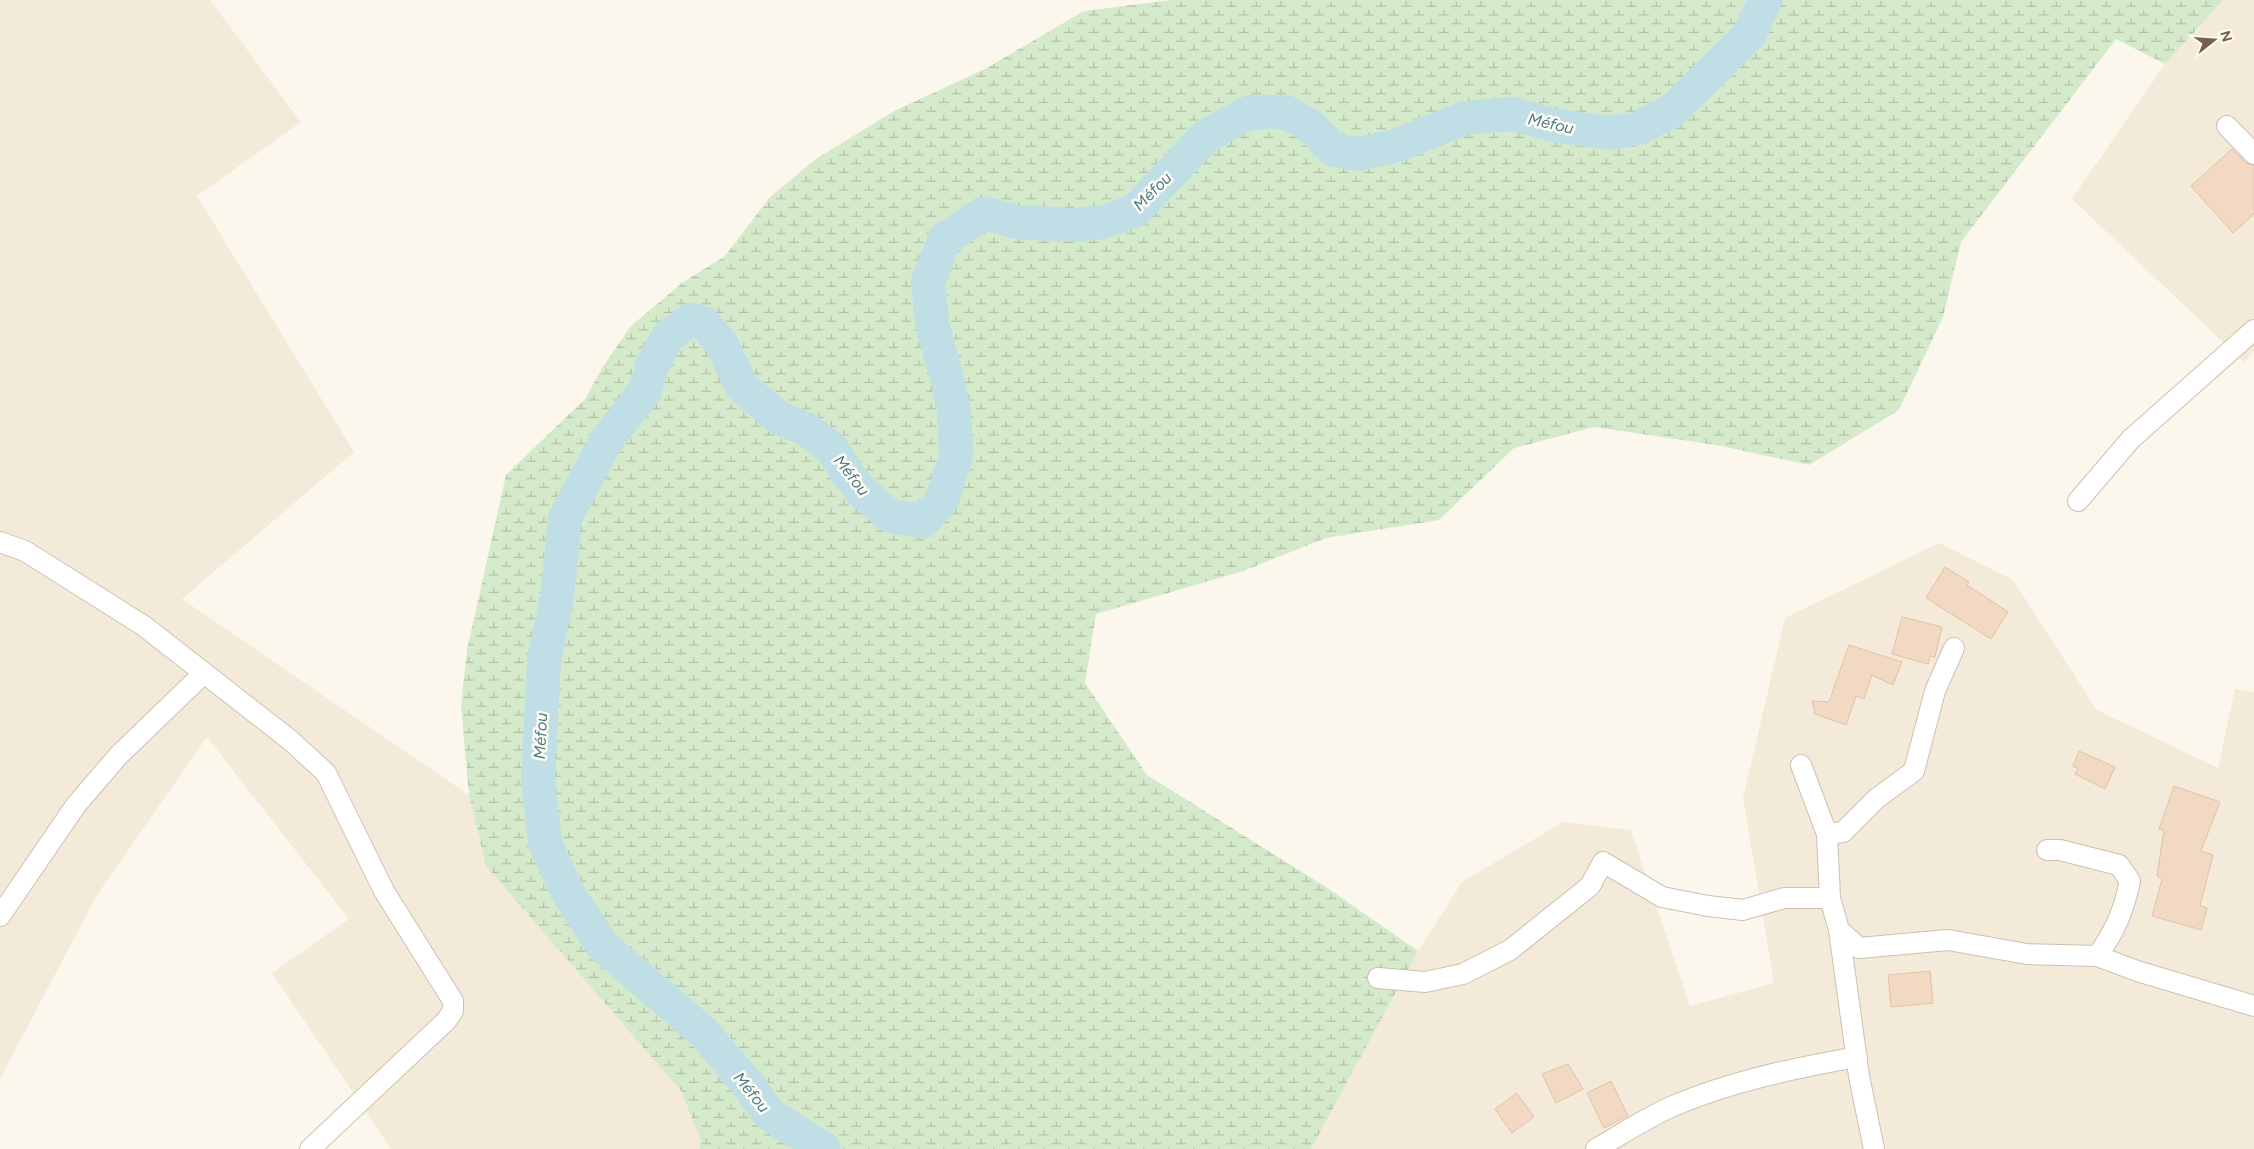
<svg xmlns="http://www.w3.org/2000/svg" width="2254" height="1149" font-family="Figtree,sans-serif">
	<defs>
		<pattern id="wetland-marsh" width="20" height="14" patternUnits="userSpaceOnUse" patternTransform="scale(1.25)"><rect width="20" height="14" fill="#d5eaca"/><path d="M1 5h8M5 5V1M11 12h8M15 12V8" fill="none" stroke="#b2c1a6"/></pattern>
	</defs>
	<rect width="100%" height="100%" fill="#fcf7ec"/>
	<g fill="#f4eada">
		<polygon points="0,0 210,0 301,122 197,196 354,452 182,599 469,795 486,866 681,1091 701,1141 699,1149 391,1149 272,973 349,919 207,737 97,895 0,1079"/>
		<polygon points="2223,0 2254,0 2254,351 2244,362 2072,199 2165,64"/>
		<polygon points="1939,543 2013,580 2097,710 2218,768 2235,689 2254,692 2254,1149 1311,1149 1418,951 1462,882 1563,822 1631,830 1690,1006 1774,983 1743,798 1785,618"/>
	</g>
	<polygon fill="url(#wetland-marsh)" points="1171,0 2223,0 2165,64 2116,39 1961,242 1943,317 1899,410 1809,465 1716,445 1594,427 1514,448 1439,520 1326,538 1243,571 1096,614 1085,683 1147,775 1326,887 1418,951 1311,1149 699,1149 701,1141 681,1091 486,866 469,795 461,706 467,650 506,475 585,399 602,368 631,326 682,283 725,256 770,197 816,159 894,111 985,69 1084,11"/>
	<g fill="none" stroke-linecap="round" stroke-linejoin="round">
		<polyline stroke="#c0dee6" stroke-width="34" points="824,1149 769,1114 750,1087 704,1033 602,945 568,893 545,843 538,779 544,660 557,597 565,518 606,441 645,391 653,363 668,336 691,320 704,323 721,343 742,387 779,418 806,429 832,449 847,473 863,493 890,516 924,521 942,500 956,456 954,411 947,378 932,324 928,281 945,239 984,213 1017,222 1076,225 1103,222 1135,211 1206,136 1250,112 1286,112 1310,126 1334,150 1359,154 1398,145 1465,118 1513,114 1557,126 1610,133 1639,128 1673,110 1750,34 1765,0"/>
	</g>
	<g fill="#f1d9c4" stroke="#e3c1a5">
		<polygon points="2232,149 2246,163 2254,166 2254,214 2233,233 2191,186"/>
		<polygon points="1945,567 1969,582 1967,585 2008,612 1991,639 1926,598"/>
		<polygon points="1902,617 1942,627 1935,657 1930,656 1928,664 1892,654"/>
		<polygon points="1849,645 1902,662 1893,685 1872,675 1864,699 1856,696 1846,725 1815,714 1812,701 1829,702"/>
		<polygon points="2079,751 2115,767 2105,789 2075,774 2078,769 2073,766"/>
		<polygon points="2174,786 2220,802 2201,851 2213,855 2200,906 2207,908 2201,930 2152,916 2162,879 2157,876 2164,830 2159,829"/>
		<polygon points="1930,971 1933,1003 1891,1007 1888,975"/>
		<polygon points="1568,1064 1583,1089 1556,1103 1542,1074"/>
		<polygon points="1611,1081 1628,1116 1604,1128 1587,1093"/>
		<polygon points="1517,1093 1534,1117 1512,1133 1495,1109"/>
	</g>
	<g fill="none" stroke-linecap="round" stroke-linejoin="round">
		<defs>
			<g id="minor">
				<polyline points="2227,126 2254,154"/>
				<polyline points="2078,501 2131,439 2254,330"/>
				<polyline points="0,542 25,551 144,626 290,740 326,773 384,891 453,1001 453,1011 446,1021 310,1149"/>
				<polyline points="1801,765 1827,834 1830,898 1839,930 1859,1076 1874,1149"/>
				<polyline points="1827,834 1843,832 1876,799 1914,771 1935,691 1954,648"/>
				<path d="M2047 850H2060L2119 865 2130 881C2124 910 2115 932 2097 956"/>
				<polyline points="0,916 76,805 119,755 204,673"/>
				<polyline points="1839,930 1859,948 1948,940 2027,954 2097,956 2137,971 2254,1006"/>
				<polyline points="1378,978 1425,982 1463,974 1510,950 1590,886 1603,862 1662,897 1708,906 1743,910 1784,898 1830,898"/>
				<path d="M1596 1149C1622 1134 1646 1118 1673 1106 1732 1081 1795 1068 1857 1057"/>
			</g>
		</defs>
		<use href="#minor" stroke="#cfc0b0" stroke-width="22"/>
		<use href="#minor" stroke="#fff" stroke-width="20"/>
	</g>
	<g text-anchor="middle" stroke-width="5" stroke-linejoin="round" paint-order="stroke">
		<g font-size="16" font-style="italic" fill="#487a8a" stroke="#fefbf3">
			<text transform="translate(1551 123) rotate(13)" y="6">Méfou</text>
			<text transform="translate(1152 191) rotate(-45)" y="6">Méfou</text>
			<text transform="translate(852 475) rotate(52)" y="6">Méfou</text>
			<text transform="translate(540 736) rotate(-87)" y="6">Méfou</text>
			<text transform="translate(752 1092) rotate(51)" y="6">Méfou</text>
		</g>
	</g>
	<g transform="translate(2214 40) rotate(73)" stroke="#fefbf3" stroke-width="4" paint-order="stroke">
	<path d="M0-4L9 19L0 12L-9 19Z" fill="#78604e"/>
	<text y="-8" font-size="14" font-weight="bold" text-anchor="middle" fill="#78604e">N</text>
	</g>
</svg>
